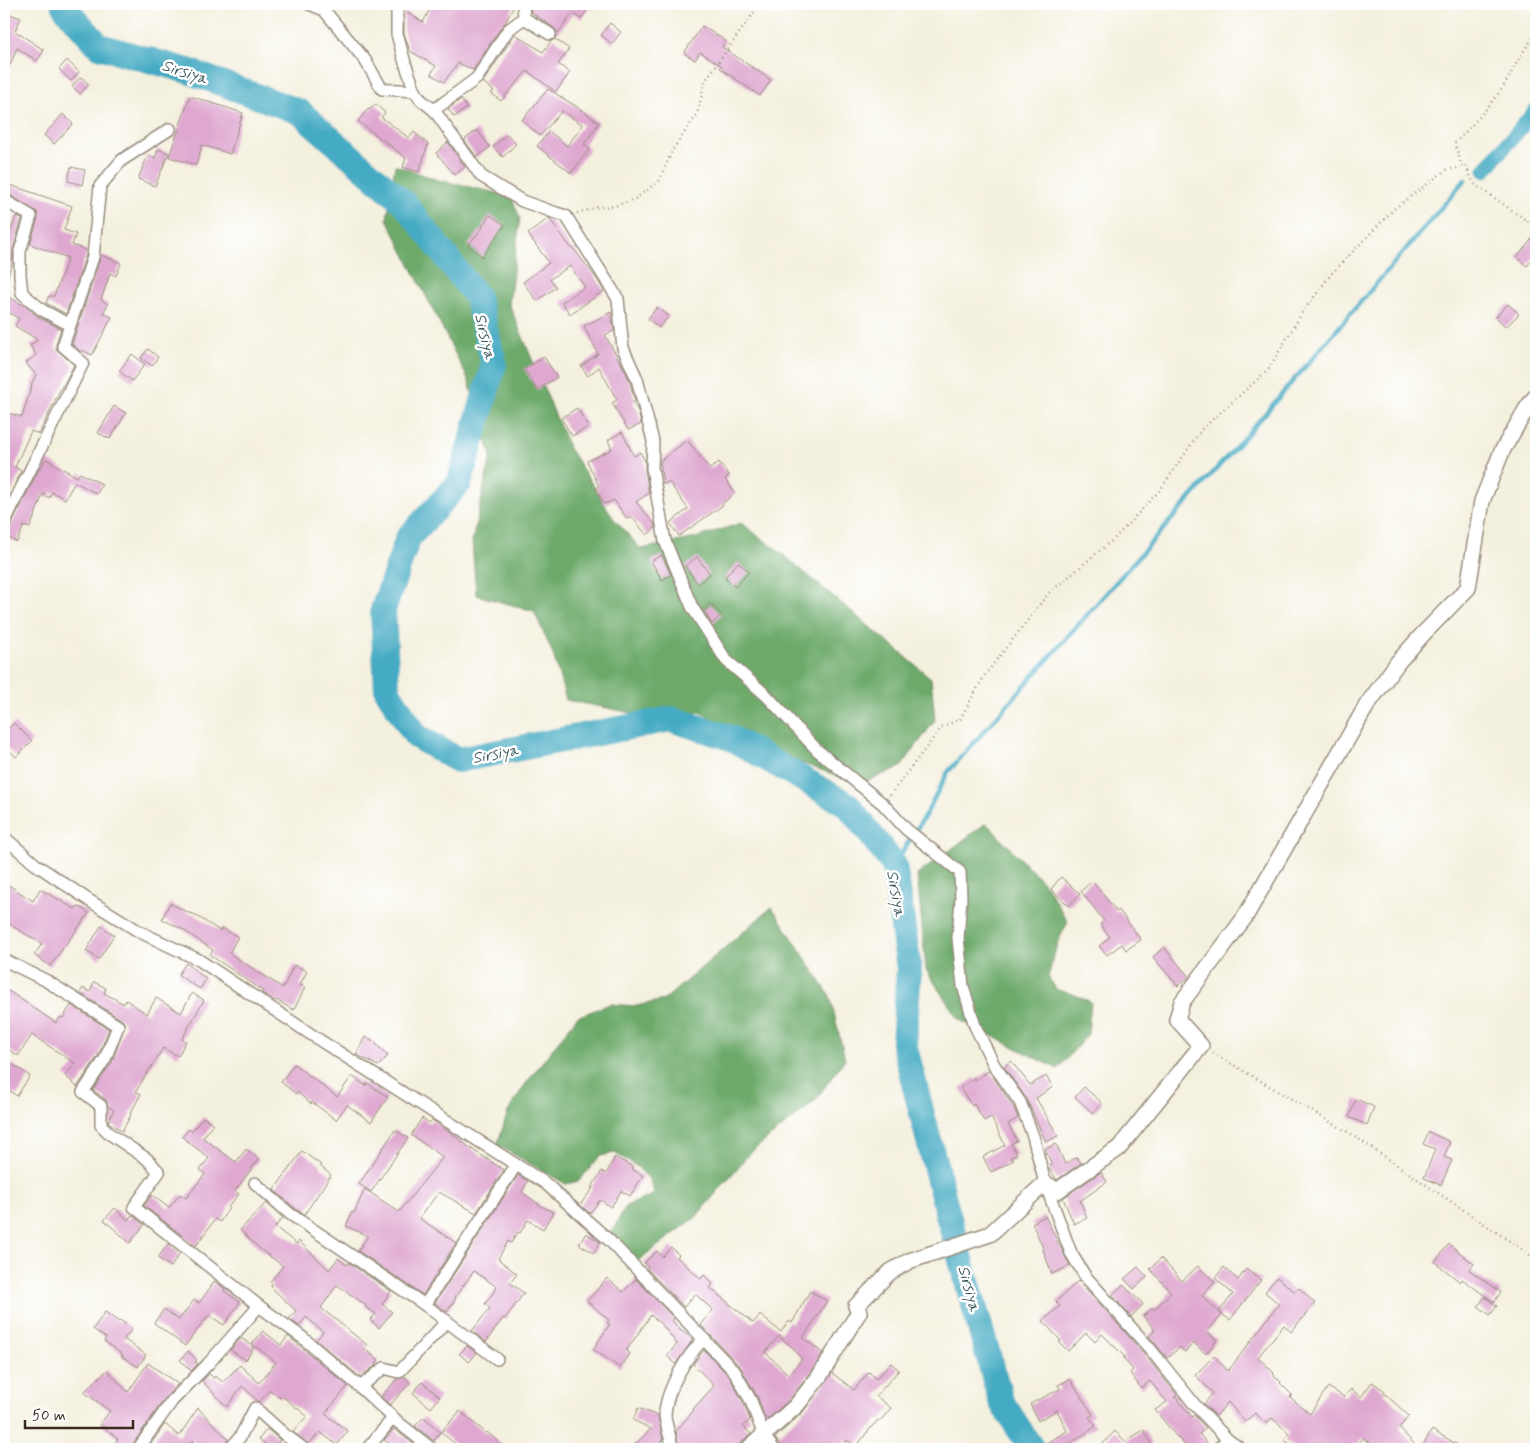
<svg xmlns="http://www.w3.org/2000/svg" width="1540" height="1453" font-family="Mynerve,sans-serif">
	<rect width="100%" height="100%" fill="#fff"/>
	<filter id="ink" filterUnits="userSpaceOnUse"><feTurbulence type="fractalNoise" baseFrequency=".02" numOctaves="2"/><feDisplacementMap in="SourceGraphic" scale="10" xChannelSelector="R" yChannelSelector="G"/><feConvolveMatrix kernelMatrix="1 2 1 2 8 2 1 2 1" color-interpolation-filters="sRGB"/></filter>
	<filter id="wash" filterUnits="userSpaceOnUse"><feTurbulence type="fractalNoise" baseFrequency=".0096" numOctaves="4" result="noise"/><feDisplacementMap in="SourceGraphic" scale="20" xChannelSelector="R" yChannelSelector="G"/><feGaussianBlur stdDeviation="1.12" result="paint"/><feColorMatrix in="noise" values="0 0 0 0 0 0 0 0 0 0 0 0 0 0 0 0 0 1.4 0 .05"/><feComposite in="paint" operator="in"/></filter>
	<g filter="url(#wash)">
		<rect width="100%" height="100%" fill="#f4f0de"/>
		<g fill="#6daa6b" stroke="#546a44">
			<polygon points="395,165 438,180 511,196 520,218 509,304 569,448 614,519 641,549 696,538 741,523 780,552 931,678 935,720 901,767 860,784 774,753 700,712 643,715 566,700 553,654 534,611 476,595 472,542 491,456 468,379 387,219"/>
			<polygon points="986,823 1046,885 1068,922 1058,941 1048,977 1057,990 1073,994 1091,1002 1088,1034 1058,1069 958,1019 926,970 917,875"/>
			<polygon points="772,907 830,996 845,1059 814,1102 751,1152 695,1218 636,1262 610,1235 626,1206 655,1194 649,1179 636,1166 615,1153 600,1156 579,1181 566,1184 497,1145 508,1112 524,1086 577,1017 610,1004 636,1006 664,1000"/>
		</g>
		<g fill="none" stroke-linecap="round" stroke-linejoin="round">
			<polyline stroke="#44aac3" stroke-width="4.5" points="894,865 926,814 948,772 1257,423 1465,180"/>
			<polyline stroke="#44aac3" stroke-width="15" points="1485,170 1536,110"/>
			<polyline stroke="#44aac3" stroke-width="26" points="64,4 66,9 99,46 188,71 300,112 405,204 477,297 494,364 459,483 408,538 383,610 387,690 416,736 458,760 671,719 731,738 848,805 894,865 909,969 904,1044 947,1211 1001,1401 1032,1449"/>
		</g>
		<g id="blocks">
			<g fill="#dfa8d0" fill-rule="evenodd">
				<polygon points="433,4 515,4 505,23 502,26 473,70 458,63 444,82 431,74 436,66 410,51 404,33 404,11 423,22"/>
				<polygon points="530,4 583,4 589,8 581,19 573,13 558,33 554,28 531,12"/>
				<polygon points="4,12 21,18 15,31 44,50 37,61 17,48 4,79"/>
				<polygon points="610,23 621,32 612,44 601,35"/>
				<polygon points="702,26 726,41 722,47 771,80 760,96 720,68 722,66 700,52 695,60 684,53"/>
				<polygon points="515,34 543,52 551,41 555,39 569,49 558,64 570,72 556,92 527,71 501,101 491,93 494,91 483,82"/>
				<polygon points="67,60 79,72 71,81 59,69"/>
				<polygon points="81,77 89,84 80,94 72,86"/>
				<polygon points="548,89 582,110 599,123 584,144 590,149 571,173 537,146 549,131 567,146 583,125 562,111 540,136 522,120"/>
				<polygon points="190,96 243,113 230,154 202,145 196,165 169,157"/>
				<polygon points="461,99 467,108 454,117 448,109"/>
				<polygon points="376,104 385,113 381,117 409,138 414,132 428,144 419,172 403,167 406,158 358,121 368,109 369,110"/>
				<polygon points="63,114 73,124 54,144 44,135"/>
				<polygon points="477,130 490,147 477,157 464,140"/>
				<polygon points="507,134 516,144 503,157 493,147"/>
				<polygon points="448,142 465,167 455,175 436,153"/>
				<polygon points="158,149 169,153 155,186 138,179 148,155 155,158"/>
				<polygon points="71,167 85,170 82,185 68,181"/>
				<polygon points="4,183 72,206 64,230 76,234 72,245 86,250 86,255 66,314 46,303 49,296 54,296 68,258 30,244 38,218 37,212 8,194 4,193"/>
				<polygon points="490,215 505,225 482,257 468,245 483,227 482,226"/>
				<polygon points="16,216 22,219 13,249 12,264 5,284 4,284 4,231 10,233"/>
				<polygon points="549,218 572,249 573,248 597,279 604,291 570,314 562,302 585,287 570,266 550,279 556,287 537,301 523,282 549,263 528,234"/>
				<polygon points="1536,234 1536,255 1527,266 1517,257"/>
				<polygon points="101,255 121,263 116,276 110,273 101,300 108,304 103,313 112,317 92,355 82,350 81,352 72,344"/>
				<polygon points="4,294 28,308 38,317 61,329 56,344 56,349 74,365 63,386 62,386 39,434 31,431 15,467 21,471 4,507 4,412 22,417 32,385 31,385 36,375 26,363 36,355 30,345 38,340 15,326 19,319 4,309"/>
				<polygon points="1508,304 1519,314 1506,327 1496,317"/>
				<polygon points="657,307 669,316 659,328 648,319"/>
				<polygon points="611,312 614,331 605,335 626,372 630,383 635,401 633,402 638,411 641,424 628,430 612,403 617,400 599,367 588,376 581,366 598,354 584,326"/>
				<polygon points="148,349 158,357 152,366 141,358"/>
				<polygon points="132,354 145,364 132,381 119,371"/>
				<polygon points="544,357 557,377 537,390 524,369"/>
				<polygon points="114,406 126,413 110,439 98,433"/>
				<polygon points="577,408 588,427 572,436 561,418"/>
				<polygon points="622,432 634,456 640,452 645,461 645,469 649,493 636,502 655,525 655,528 647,535 631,516 627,519 614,500 604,504 596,488 599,486 587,461 612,449 608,440"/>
				<polygon points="687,440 710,469 719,462 729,475 725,479 735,493 722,504 723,505 679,536 670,523 688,509 669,482 663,484 660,461"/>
				<polygon points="46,459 77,477 80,473 102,484 97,494 75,482 65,499 52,492 49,498 43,494 30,528 24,526 17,542 4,536 4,530 8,529 11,526 37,473"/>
				<polygon points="662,555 671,575 662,580 651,561"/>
				<polygon points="697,557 710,574 698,584 685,566"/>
				<polygon points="738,562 749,572 735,587 725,577"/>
				<polygon points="710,604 721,615 712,624 704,611"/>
				<polygon points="14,723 32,741 16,757 4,745 4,733"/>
				<polygon points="1061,877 1080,894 1069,906 1051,889"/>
				<polygon points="1092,881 1117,912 1119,910 1141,940 1126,950 1122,944 1107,955 1099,946 1110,937 1100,924 1104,921 1081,891"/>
				<polygon points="4,882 33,901 40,889 75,909 78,906 89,913 50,966 34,955 42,944 4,921"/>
				<polygon points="170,903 191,914 192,913 220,931 222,928 238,937 229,953 283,988 294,965 307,971 300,985 305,987 294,1010 276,1000 275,1001 262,993 263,991 210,955 213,950 182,929 162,919"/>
				<polygon points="101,926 114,935 99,959 86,951"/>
				<polygon points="1164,947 1189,977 1178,986 1153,957"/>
				<polygon points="186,963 206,979 200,989 178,975"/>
				<polygon points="94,982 106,988 104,993 124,1004 126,1000 147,1014 156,998 181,1013 192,993 204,1000 182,1039 186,1041 178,1056 163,1048 136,1091 141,1094 130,1114 131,1115 122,1131 108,1122 114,1110 108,1106 106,1100 93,1090 112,1062 125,1025 122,1020 80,993 83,988 90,992"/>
				<polygon points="4,988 56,1023 61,1017 63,1018 71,1005 109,1029 98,1056 77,1087 65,1075 76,1064 32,1035 18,1056 4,1046"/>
				<polygon points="365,1037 372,1040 388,1056 378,1066 356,1054"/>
				<polygon points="1011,1061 1030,1085 1046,1076 1053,1087 1036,1098 1058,1136 1046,1142 1026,1098 1004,1067"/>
				<polygon points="12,1064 30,1076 17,1096 4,1087 4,1077"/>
				<polygon points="294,1064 337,1097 352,1076 366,1086 367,1083 388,1097 371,1122 347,1105 336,1120 312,1102 311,1104 297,1092 296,1094 281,1082"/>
				<polygon points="989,1071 1013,1106 1018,1118 1008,1124 1017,1141 1011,1144 1017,1154 1010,1158 1014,1160 991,1172 983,1157 1005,1145 991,1117 984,1121 974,1104 972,1106 960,1088 974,1078 975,1080"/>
				<polygon points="1084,1087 1102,1103 1093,1113 1075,1097"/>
				<polygon points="1356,1099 1374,1107 1367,1125 1349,1117"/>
				<polygon points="203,1117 213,1124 203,1138 236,1162 246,1149 259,1159 235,1191 239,1194 228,1207 229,1208 220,1222 215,1219 196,1246 144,1206 152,1195 169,1208 180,1194 186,1198 205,1174 200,1170 209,1158 182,1137 189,1129 192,1131"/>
				<polygon points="422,1118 429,1123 432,1120 451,1133 473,1150 504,1170 476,1213 439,1192 419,1218 456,1243 423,1295 358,1251 368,1236 346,1226 352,1212 354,1213 365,1189 399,1212 443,1157 411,1135"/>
				<polygon points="395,1130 408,1138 371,1192 359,1184"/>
				<polygon points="1429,1132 1450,1142 1444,1157 1452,1160 1441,1185 1424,1178 1435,1149 1423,1144"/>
				<polygon points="1056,1144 1065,1164 1077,1157 1081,1163 1057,1180 1050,1170 1049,1168 1052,1165 1045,1149"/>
				<polygon points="302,1151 321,1165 320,1166 331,1175 304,1215 295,1208 274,1190"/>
				<polygon points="615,1157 633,1167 632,1169 643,1176 630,1196 621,1191 611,1207 600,1200 590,1213 580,1205 593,1188 591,1188 602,1171 606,1174"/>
				<polygon points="1101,1172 1107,1182 1080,1201 1087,1218 1074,1224 1063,1198"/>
				<polygon points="518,1175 528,1181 522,1192 541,1206 553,1212 543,1229 528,1220 520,1233 518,1232 511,1243 508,1241 498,1259 517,1274 510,1283 524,1293 505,1319 503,1318 486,1342 472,1331 490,1308 485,1304 497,1287 474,1271 455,1297 456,1298 447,1312 435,1303"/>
				<polygon points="266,1203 283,1218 275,1227 297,1244 299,1241 329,1270 338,1258 347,1265 349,1263 391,1291 382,1304 392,1312 379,1328 370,1320 376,1314 365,1307 366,1305 337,1285 321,1308 367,1345 364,1349 379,1360 375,1366 360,1377 316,1340 323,1332 306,1317 299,1326 289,1319 296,1311 271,1287 272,1284 270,1282 283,1266 261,1250 240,1230"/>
				<polygon points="115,1208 128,1220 132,1215 144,1225 130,1243 104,1220"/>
				<polygon points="1045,1216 1070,1266 1052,1274 1043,1250 1044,1250 1032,1223"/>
				<polygon points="586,1233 600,1242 594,1253 579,1244"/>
				<polygon points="168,1244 180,1253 171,1267 158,1258"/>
				<polygon points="1449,1244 1474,1264 1469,1270 1501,1292 1494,1302 1462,1279 1460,1282 1435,1262"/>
				<path d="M671 1247 679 1255 677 1257 701 1279 704 1275 713 1284 710 1288 753 1323 760 1315 781 1332 789 1321 792 1323 810 1291 827 1301 803 1338 823 1353 811 1372 789 1400 768 1419 764 1416 758 1398 741 1368 701 1325 713 1310 695 1294 684 1307 647 1269 648 1267 644 1263 657 1251 662 1257ZM779 1336 791 1346 802 1359 789 1375 765 1352Z"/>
				<polygon points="1161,1258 1182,1281 1198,1266 1215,1282 1202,1296 1222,1315 1207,1332 1217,1340 1206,1354 1194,1343 1185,1352 1180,1347 1167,1358 1149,1336 1155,1330 1143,1316 1153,1308 1154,1310 1171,1292 1150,1269"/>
				<polygon points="1138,1267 1147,1277 1134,1289 1124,1279"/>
				<polygon points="1224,1267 1238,1280 1246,1269 1261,1280 1230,1320 1219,1312 1233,1294 1215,1278"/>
				<polygon points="1277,1277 1295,1292 1299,1288 1315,1303 1291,1332 1284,1325 1258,1357 1274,1373 1273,1374 1281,1382 1280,1383 1292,1395 1290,1397 1310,1414 1328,1387 1344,1397 1351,1389 1361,1397 1372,1382 1385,1391 1384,1393 1409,1416 1399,1428 1419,1449 1378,1449 1363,1438 1354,1449 1297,1449 1284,1440 1289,1433 1272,1418 1267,1424 1255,1413 1245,1422 1228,1402 1216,1416 1204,1404 1213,1393 1195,1375 1214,1356 1228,1371 1279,1304 1265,1292"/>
				<polygon points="607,1278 623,1292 636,1279 674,1318 672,1320 680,1330 693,1339 676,1364 667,1356 677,1344 663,1326 651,1315 626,1351 630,1354 620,1368 593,1349 610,1324 607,1323 609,1320 587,1301"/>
				<polygon points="215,1281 225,1289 224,1291 240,1302 224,1325 209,1315 185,1346 154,1323 164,1309 179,1320 194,1300 199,1303"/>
				<polygon points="1078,1281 1096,1299 1145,1355 1177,1395 1174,1398 1176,1397 1192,1417 1194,1415 1206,1428 1199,1434 1210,1446 1210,1449 1189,1449 1176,1436 1155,1410 1167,1402 1150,1381 1141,1388 1130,1373 1133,1370 1123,1358 1125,1357 1102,1334 1095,1342 1086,1333 1068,1351 1059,1342 1061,1341 1043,1321 1060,1306 1056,1302"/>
				<polygon points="1123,1285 1143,1304 1131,1317 1112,1295"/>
				<polygon points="1485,1297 1497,1306 1490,1315 1478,1306"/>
				<polygon points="105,1312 119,1322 120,1320 132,1329 124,1339 146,1355 138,1367 121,1356 123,1355 104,1341 106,1338 93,1329"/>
				<polygon points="263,1331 281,1345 288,1336 348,1386 325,1414 348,1431 337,1445 320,1432 309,1444 293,1432 307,1416 282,1396 280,1398 270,1390 259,1402 242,1386 227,1407 202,1381 209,1374 214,1378 215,1376 223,1382 240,1365 259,1383 276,1362 252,1344"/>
				<polygon points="241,1338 254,1347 246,1360 230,1350"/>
				<polygon points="467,1346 477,1353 469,1362 459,1354"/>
				<polygon points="704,1350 729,1376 744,1404 750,1420 743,1426 751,1434 741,1442 739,1449 671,1448 676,1447 678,1443 676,1431 694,1410 693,1409 714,1386 693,1364"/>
				<polygon points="188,1351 197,1360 195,1362 198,1364 191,1371 180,1360"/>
				<polygon points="148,1363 178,1384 166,1397 132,1445 131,1449 110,1449 118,1439 100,1424 110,1411 84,1392 107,1370 128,1392"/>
				<polygon points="891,1363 899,1370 876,1396 891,1408 880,1421 878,1420 868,1431 856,1447 847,1440 839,1449 781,1449 780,1444 775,1438 803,1412 832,1373 854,1390 869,1372 876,1379"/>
				<polygon points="405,1377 410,1383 390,1405 381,1397 397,1379"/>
				<polygon points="1070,1379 1093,1415 1089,1417 1096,1426 1062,1449 1036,1449 1067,1431 1057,1410 1038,1421 1030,1404 1060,1389 1058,1385"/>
				<polygon points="422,1382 440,1397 431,1408 413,1393"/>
				<polygon points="198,1408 228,1439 224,1445 223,1449 202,1449 193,1440 189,1445 194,1449 147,1449 165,1424 179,1436"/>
				<polygon points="638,1408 658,1416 663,1440 653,1449 630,1449 651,1429 633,1420"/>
				<polygon points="460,1411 486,1433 487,1432 507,1449 461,1449 441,1432"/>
				<polygon points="424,1417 440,1432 434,1441 415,1426"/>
				<polygon points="267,1429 280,1440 272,1449 259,1439"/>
				<polygon points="394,1429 420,1449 397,1449 384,1440"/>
				<polygon points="1144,1430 1152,1445 1145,1449 1098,1449 1115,1431 1125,1441"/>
				<polygon points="1432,1430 1465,1449 1421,1449"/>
			</g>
		</g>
	</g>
	<g filter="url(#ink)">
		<use href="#blocks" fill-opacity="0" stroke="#988d7e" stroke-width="1"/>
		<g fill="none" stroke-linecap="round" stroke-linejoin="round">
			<defs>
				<g id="minor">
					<polyline points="309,4 324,10 365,60 382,89 415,91"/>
					<polyline points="397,4 397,34 405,63 415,91 421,100 434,110 481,176 522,201 556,213 566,216 618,299 623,348 637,379 653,441 652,468 665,541 692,607 726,660 767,696 817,750 883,804 906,829 960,872 961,898 958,938 963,986 975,1026 994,1065 1020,1102 1033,1136 1045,1183 1071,1253 1085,1276 1151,1350 1195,1405 1228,1440 1241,1449"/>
					<polyline points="523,4 524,18"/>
					<polyline points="434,110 477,78 508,30 524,18 550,34"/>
					<polyline points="4,200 31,216 20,251 20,275 22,293 42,310 70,325"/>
					<polyline points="4,523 83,363 63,346 93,257 100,186 122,160 170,129"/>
					<polyline points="4,837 35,864 90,901 140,932 199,960 321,1041 545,1183 610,1241 735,1372 751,1401 764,1436 774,1449"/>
					<polyline points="4,960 45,980 118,1026 105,1059 83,1092 101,1106 101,1125 110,1134 147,1159 159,1172 134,1207 259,1306 303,1338 360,1387 399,1423 432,1449"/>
					<polyline points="255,1183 290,1214 425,1305 497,1359"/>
					<polyline points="425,1305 516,1165"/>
					<polyline points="360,1387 384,1368 399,1372 447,1321"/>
					<path d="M671 1441C669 1433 665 1422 665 1414 666 1390 687 1355 704 1339"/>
					<polyline points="138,1449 172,1401 208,1364 259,1306"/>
					<polyline points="230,1449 240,1437 255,1408 284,1434 304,1449"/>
					<polyline points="367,1449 393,1418"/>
					<polyline points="1217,1449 1228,1440"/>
				</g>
				<polyline id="tertiary" points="748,1449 796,1406 819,1377 859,1312 856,1306 890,1272 909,1261 990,1234 1045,1183 1057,1191 1119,1148 1201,1046 1177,1019 1182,1002 1245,917 1367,705 1398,662 1424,633 1468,588 1482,501 1502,451 1527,408 1536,396"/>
			</defs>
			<use href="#minor" stroke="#988d7e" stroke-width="14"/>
			<use href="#tertiary" stroke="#988d7e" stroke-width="18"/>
			<g stroke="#988d7e" stroke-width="2.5" stroke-dasharray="1 4" stroke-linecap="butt">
				<path d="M1462 167 1455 143C1471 126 1488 109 1501 90 1513 72 1521 51 1536 35"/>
				<polyline points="577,213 598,207 615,206 635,199 659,181 673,149 697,115 705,81 760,4"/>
				<polyline points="890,795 941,728 960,719 985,675 1048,594 1115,538 1160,490 1202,429 1268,370 1302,313 1332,273 1394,209 1446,170 1466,166 1474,184 1536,227"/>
				<polyline points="1213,1053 1351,1134 1536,1259"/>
			</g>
			<use href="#minor" stroke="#fff" stroke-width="11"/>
			<use href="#tertiary" stroke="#fff" stroke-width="15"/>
		</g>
	</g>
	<g text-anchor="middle" stroke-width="5" stroke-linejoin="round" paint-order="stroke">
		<g font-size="16" font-style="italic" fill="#3f5d60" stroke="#fff">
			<text transform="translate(185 71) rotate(18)" y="6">Sirsiya</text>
			<text transform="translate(486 336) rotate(77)" y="6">Sirsiya</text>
			<text transform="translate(495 753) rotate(-11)" y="6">Sirsiya</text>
			<text transform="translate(897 893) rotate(80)" y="6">Sirsiya</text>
			<text transform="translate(970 1288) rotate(75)" y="6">Sirsiya</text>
		</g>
	</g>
	<rect width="1540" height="1453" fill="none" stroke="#fff" stroke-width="20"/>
	<path d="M25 1420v8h108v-8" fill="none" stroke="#3b2a1e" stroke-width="2.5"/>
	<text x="32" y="1420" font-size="15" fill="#3b2a1e" stroke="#ffffff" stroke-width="4" paint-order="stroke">50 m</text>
</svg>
